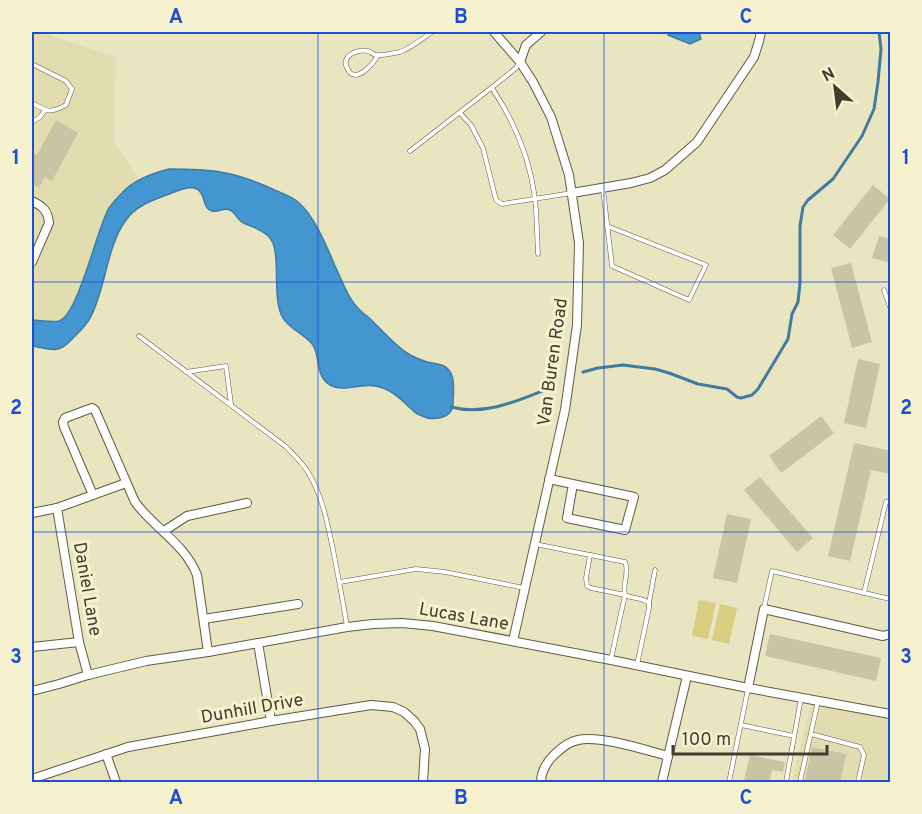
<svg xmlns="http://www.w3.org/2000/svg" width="922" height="814" font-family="Overpass,sans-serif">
	<rect width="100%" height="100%" fill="#e9e5c1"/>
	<g fill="#e2ddb1">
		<polygon points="32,32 40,32 116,57 114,142 139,180 125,190 109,208 73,306 63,319 51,321 32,319"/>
		<polygon points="812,699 890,714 890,782 792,782"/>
	</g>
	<g fill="#dacf80">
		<polygon points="699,600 716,603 708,639 692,636"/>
		<polygon points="720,604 737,608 729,644 712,640"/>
	</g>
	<g fill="#4396d0" stroke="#427b9f" stroke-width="1.5">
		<polygon points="669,32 699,32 701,39 690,44 668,35"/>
		<path d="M169 169C186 169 204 169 220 172 240 175 260 183 277 191 284 194 292 197 298 202 314 215 327 247 335 266 344 284 349 304 367 316 379 327 393 344 407 353 413 357 421 360 427 362 434 364 443 363 448 369 456 377 453 394 453 404 452 420 431 421 420 415 416 414 413 410 409 407 400 398 389 388 375 386 360 383 340 394 327 383 316 374 320 356 313 345 305 334 289 329 283 318 271 298 282 252 270 238 264 230 251 227 242 222 237 219 235 212 230 210 224 207 218 213 212 211 201 208 207 191 194 188 185 186 173 193 164 196 150 201 135 207 126 220 106 247 106 289 90 318 86 326 79 332 73 338 68 343 65 347 58 349 50 351 40 347 32 346V320C40 320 51 323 59 321 78 316 97 228 109 208 112 204 117 198 121 194 133 180 151 174 169 169Z"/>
	</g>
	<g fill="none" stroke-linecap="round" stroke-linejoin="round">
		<g stroke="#427b9f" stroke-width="3">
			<polyline points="583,372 598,368 623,365 655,369 669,373 698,384 727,389 737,397 741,398 752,395 758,389 788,339 792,314 798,302 800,283 800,226 803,207 808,200 833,179 862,136 874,109 878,82 881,49 879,32"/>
			<path d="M451 407C484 416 517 401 547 389"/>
		</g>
	</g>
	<g fill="#c9c4a1">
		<polygon points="56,120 78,133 52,181 45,177 39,188 32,184 32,152 37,155"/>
		<polygon points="873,185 890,199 850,249 833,235"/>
		<polygon points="879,236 891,239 891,263 872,258"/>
		<polygon points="851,263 872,342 852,348 831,268"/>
		<polygon points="858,359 880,364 866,428 844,423"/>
		<polygon points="821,416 834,433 781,473 769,456"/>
		<polygon points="854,443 891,451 891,474 871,470 850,561 828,556"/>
		<polygon points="760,477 813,538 797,552 744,490"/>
		<polygon points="727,514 751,519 737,583 713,578"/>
		<polygon points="770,634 881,658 876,681 765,656"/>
		<polygon points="812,747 846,754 840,783 804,783"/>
		<polygon points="750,755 785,762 783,772 772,770 769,783 754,783 744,780"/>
	</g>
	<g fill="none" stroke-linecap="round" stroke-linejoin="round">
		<defs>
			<g id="lane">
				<path d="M378 55C373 64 355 86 347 68 341 55 358 49 368 51 371 52 373 54 376 55 383 56 393 53 400 52 411 48 422 39 432 32"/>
				<path d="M32 64 66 81 72 89 66 105C49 114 47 111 32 103"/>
				<path d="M492 88C514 121 530 159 535 199 537 217 537 236 538 254"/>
				<polyline points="460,113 471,125 483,148 496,200 502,204 572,193"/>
				<polyline points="32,122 40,117 45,110"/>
				<polyline points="410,151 495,85 516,68 519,63"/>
				<polyline points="603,189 612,266 689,300 706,265 607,226"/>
				<polyline points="884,290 890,307"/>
				<path d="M139 336 285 446C294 455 303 463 309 474 321 494 326 517 331 540 337 569 342 597 347 626"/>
				<polyline points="186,372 226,366 231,404"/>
				<path d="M535 544 625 562C630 572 622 584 625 595 632 599 642 597 649 603V608L637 665"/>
				<polyline points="590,555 586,578 587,586 591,588 625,595 611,659"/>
				<polyline points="340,582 416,569 445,572 524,588"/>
				<polyline points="864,593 886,502 890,502"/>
				<polyline points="649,603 655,570"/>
				<polyline points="764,608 772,571 890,599"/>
				<polyline points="741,725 794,736"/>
				<polyline points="811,734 860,747 864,755 858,782"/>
				<polyline points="729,782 748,689"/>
				<polyline points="786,782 801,698"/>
				<polyline points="800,782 818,701"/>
			</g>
			<g id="street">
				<polyline points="494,32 520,62 533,82 551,117 569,175 579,243 577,325 565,410 513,641"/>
				<polyline points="520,62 526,45 541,32"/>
				<polyline points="572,193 631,183 650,178 665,170 697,142 754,57 759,41 761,32"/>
				<path d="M32 201C42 206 48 210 49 223L32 262"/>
				<polyline points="549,479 634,497 625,530 567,518 573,484"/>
				<path d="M93 495 64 427 63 422 65 418 92 408 95 410 135 502C154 528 185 544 197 575L208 652"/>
				<polyline points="57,508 79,642 88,675"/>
				<polyline points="32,513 57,508 126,483"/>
				<polyline points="164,531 187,516 247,503"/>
				<polyline points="204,619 298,604"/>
				<polyline points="258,643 271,721"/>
				<polyline points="32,647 79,642"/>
				<polyline points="748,688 764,609 883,636 890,634"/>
				<polyline points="32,691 59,684 88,675 146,661 208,652 347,627 373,624 402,623 433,626 611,660 748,688 890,714"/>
				<polyline points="106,754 116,782"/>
				<polyline points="32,779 128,747 271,721 371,705 393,707 404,712 414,721 420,729 425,749 423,782"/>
				<path d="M541 782C541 772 547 761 555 754 562 748 568 742 578 740 600 735 645 750 668 756"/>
				<polyline points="662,782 687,676"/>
			</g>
		</defs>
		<use href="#lane" stroke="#605c3c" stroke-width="5"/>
		<use href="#street" stroke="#605c3c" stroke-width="10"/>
		<use href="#lane" stroke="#fff" stroke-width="4"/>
		<use href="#street" stroke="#fff" stroke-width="8"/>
	</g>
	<path fill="none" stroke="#1d4ed8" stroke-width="1.5" stroke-opacity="0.55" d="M318 32V782M604 32V782M32 282H890M32 532H890"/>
	<g text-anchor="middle" stroke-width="6" stroke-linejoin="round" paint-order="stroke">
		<g font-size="18" fill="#3e3d2e" stroke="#f6f2ce">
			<text transform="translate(552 362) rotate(-82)" y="6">Van Buren Road</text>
			<text transform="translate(88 589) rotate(80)" y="6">Daniel Lane</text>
			<text transform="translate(464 616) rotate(10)" y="6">Lucas Lane</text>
			<text transform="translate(252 708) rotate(-10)" y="6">Dunhill Drive</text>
		</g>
	</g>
	<rect width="922" height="814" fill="none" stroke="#f6f2ce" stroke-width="66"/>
	<g transform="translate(835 87) rotate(332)" stroke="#f6f2ce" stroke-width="4.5" paint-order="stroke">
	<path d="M0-4.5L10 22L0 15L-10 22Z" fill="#3e3d2e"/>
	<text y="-9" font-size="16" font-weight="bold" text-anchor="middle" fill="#3e3d2e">N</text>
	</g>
	<path d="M673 745v9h154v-9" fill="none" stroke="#3e3d2e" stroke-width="3"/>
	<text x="682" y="745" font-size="18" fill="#3e3d2e" stroke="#f6f2ce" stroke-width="4.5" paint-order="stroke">100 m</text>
	<rect x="33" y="33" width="856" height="748" fill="none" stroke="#1d4ed8" stroke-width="2"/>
	<g font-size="20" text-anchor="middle" font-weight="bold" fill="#1d4ed8">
		<text x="176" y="23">A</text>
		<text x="461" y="23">B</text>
		<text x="746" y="23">C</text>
		<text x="16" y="164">1</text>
		<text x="906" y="164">1</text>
		<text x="16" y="414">2</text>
		<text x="906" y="414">2</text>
		<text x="16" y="663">3</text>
		<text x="906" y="663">3</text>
		<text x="176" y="804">A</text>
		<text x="461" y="804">B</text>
		<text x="746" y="804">C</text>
	</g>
</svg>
